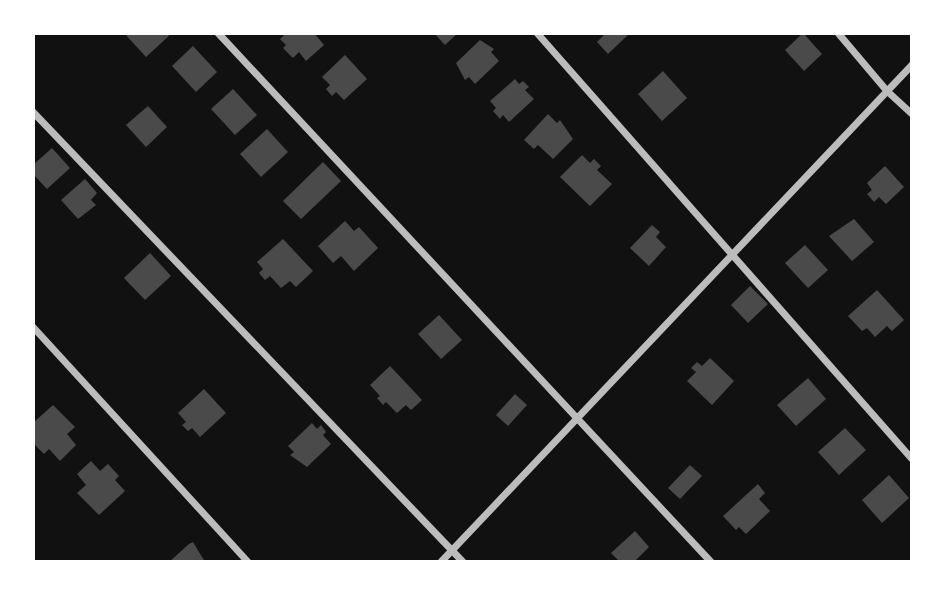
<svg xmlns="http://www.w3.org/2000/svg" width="945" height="595" font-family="Rubik,sans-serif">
	<rect width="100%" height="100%" fill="#111"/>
	<g fill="#4a4a4a">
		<polygon points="124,33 172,33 146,57"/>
		<polygon points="286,33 314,33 324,45 306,61 299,52 293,58 283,48 286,45 280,39"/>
		<polygon points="434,33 458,33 445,45"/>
		<polygon points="606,33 630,33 608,54 597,42"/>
		<polygon points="803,33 822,54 804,71 785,50"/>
		<polygon points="480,40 494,49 491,52 499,61 475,84 469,77 465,80 456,63"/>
		<polygon points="193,46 217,72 196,92 172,66"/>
		<polygon points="345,55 367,79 344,100 336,92 332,96 326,89 330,85 322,77"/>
		<polygon points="663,71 687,98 662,121 638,94"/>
		<polygon points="515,79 519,84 523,81 529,87 525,90 534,99 509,122 503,115 500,119 493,111 496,108 490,101"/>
		<polygon points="233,89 257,115 235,135 211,109"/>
		<polygon points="148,106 167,127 146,147 126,125"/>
		<polygon points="548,114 557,123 560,120 573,139 553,159 538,145 534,149 524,140"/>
		<polygon points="267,129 288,152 261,177 240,154"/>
		<polygon points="52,148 70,168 47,189 33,174 33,165"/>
		<polygon points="582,155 590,163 594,159 601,166 597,170 612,184 590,206 560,177"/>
		<polygon points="323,162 341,181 301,219 283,201"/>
		<polygon points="885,166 904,187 886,204 879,197 874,202 867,194 872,190 867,183"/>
		<polygon points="85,179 97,193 91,200 96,205 78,219 61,200"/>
		<polygon points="854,219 874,242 852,261 829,236"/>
		<polygon points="345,221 354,231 359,227 378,248 354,271 341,256 333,263 318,246"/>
		<polygon points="652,225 660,232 656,237 666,247 649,266 630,248"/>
		<polygon points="283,239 313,271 296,287 290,281 281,288 270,276 265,280 259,273 263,269 257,262"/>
		<polygon points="805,245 828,270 808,288 785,263"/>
		<polygon points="150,253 171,276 145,300 124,278"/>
		<polygon points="750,286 768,304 748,323 731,305"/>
		<polygon points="877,290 904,320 892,331 887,326 875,337 867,328 862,331 848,316"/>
		<polygon points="439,315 462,340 441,359 418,334"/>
		<polygon points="710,358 734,381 712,405 687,381 696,372 691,368 697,362 702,366"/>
		<polygon points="390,366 422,400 411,410 406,405 397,413 386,402 383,405 377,398 380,396 370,385"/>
		<polygon points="808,378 826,399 796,426 777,405"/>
		<polygon points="204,389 226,413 200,437 192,428 188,431 182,425 186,422 178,413"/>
		<polygon points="515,394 527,405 508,426 496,415"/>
		<polygon points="53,405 75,427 67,434 76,445 60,461 49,449 44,454 33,443 33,423"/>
		<polygon points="312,423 317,429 321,425 326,432 323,435 331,444 307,467 290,455 294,452 288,446"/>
		<polygon points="845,428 866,450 839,475 818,452"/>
		<polygon points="91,461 100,471 108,464 119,476 115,480 125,491 99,515 77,493 86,485 77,474"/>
		<polygon points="690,465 702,476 680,499 668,488"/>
		<polygon points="889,475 909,498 882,523 862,500"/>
		<polygon points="758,484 765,493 759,499 770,511 746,534 739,527 736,530 723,516"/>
		<polygon points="635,531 649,547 634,562 620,562 611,553"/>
		<polygon points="193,542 205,562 169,562 189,544"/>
	</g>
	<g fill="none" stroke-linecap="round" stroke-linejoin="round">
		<g stroke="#bcbcbc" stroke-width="7">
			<polyline points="218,33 711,562"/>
			<polyline points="537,33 912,459"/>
			<polyline points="838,33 887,91 912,114"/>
			<polyline points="33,112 463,562"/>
			<polyline points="33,327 248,562"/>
			<polyline points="441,562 912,65"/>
		</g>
	</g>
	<rect width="945" height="595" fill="none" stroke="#ffffff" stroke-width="70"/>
</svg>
